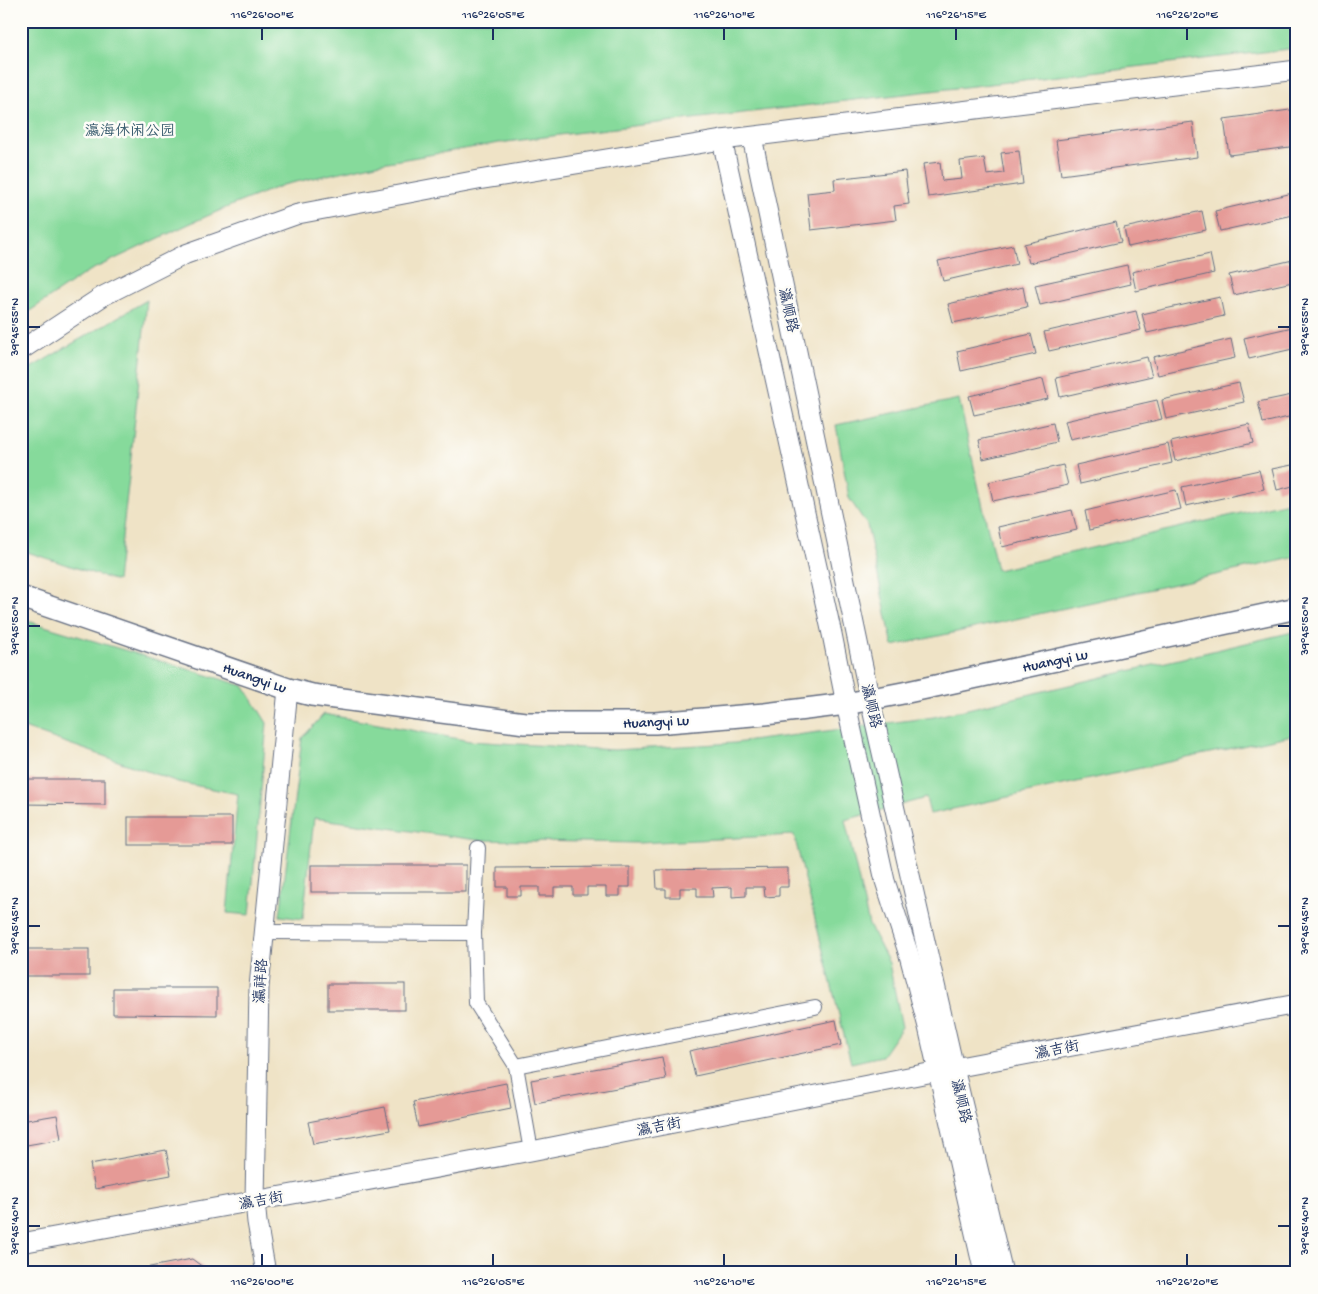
<svg xmlns="http://www.w3.org/2000/svg" width="1318" height="1294" font-family="'Gochi Hand','LXGW WenKai TC',sans-serif">
	<rect width="100%" height="100%" fill="#fdfcf7"/>
	<filter id="ink" filterUnits="userSpaceOnUse"><feTurbulence type="fractalNoise" baseFrequency=".02" numOctaves="2"/><feDisplacementMap in="SourceGraphic" scale="10" xChannelSelector="R" yChannelSelector="G"/><feConvolveMatrix kernelMatrix="1 2 1 2 8 2 1 2 1" color-interpolation-filters="sRGB"/></filter>
	<filter id="wash" filterUnits="userSpaceOnUse"><feTurbulence type="fractalNoise" baseFrequency=".0096" numOctaves="4" result="noise"/><feDisplacementMap in="SourceGraphic" scale="20" xChannelSelector="R" yChannelSelector="G"/><feGaussianBlur stdDeviation="1.12" result="paint"/><feColorMatrix in="noise" values="0 0 0 0 0 0 0 0 0 0 0 0 0 0 0 0 0 1.4 0 .05"/><feComposite in="paint" operator="in"/></filter>
	<g filter="url(#wash)">
		<rect width="100%" height="100%" fill="#efe3c6"/>
		<g fill="#86da9b" stroke="#50847c">
			<polygon points="21,21 1297,21 1297,48 590,131 499,143 376,164 283,185 235,204 189,224 87,272 21,317"/>
			<polygon points="147,300 129,477 117,581 21,550 21,375 29,369"/>
			<polygon points="959,399 997,570 1297,500 1297,557 893,646 867,525 849,498 836,425"/>
			<polygon points="21,619 244,686 267,723 250,915 227,913 238,794 178,782 21,727"/>
			<polygon points="1297,631 1297,734 930,814 926,798 845,820 869,925 889,963 902,1027 882,1056 851,1063 794,835 638,843 477,840 314,818 303,919 280,916 302,738 324,714 470,741 614,750 735,743 934,717"/>
		</g>
		<g id="blocks">
			<g fill="#e59a96">
				<polygon points="1297,109 1297,146 1229,155 1224,119"/>
				<polygon points="1193,122 1197,157 1061,175 1056,140"/>
				<polygon points="1019,151 1023,184 928,197 923,164 940,162 942,181 962,179 960,161 984,158 987,175 1004,173 1001,153"/>
				<polygon points="905,171 909,204 894,206 896,220 811,230 807,193 835,190 834,179"/>
				<polygon points="1297,192 1297,214 1220,231 1215,211"/>
				<polygon points="1202,211 1206,230 1128,247 1124,228"/>
				<polygon points="1116,222 1121,242 1029,263 1024,244"/>
				<polygon points="1013,245 1017,264 943,281 938,261"/>
				<polygon points="1210,254 1214,273 1136,291 1132,272"/>
				<polygon points="1297,259 1297,281 1234,295 1229,275"/>
				<polygon points="1127,265 1131,284 1040,305 1035,285"/>
				<polygon points="1023,287 1027,307 953,323 948,304"/>
				<polygon points="1220,297 1224,316 1147,333 1142,314"/>
				<polygon points="1136,311 1141,330 1049,351 1044,332"/>
				<polygon points="1297,326 1297,348 1249,359 1244,338"/>
				<polygon points="1031,334 1036,354 961,371 957,351"/>
				<polygon points="1231,339 1235,358 1158,375 1153,357"/>
				<polygon points="1147,357 1152,376 1060,397 1056,378"/>
				<polygon points="1043,379 1048,399 974,415 969,396"/>
				<polygon points="1239,383 1244,402 1166,419 1162,400"/>
				<polygon points="1297,394 1297,415 1263,423 1258,402"/>
				<polygon points="1157,400 1162,419 1070,440 1065,421"/>
				<polygon points="1053,423 1057,442 983,459 979,440"/>
				<polygon points="1249,424 1253,443 1175,461 1171,442"/>
				<polygon points="1168,444 1172,463 1080,484 1076,465"/>
				<polygon points="1297,464 1297,485 1277,490 1272,469"/>
				<polygon points="1063,465 1068,485 993,501 989,482"/>
				<polygon points="1259,470 1264,489 1186,506 1182,487"/>
				<polygon points="1176,490 1181,509 1089,530 1085,511"/>
				<polygon points="1072,510 1077,530 1002,547 998,527"/>
				<polygon points="21,779 105,779 105,805 21,804"/>
				<rect x="128" y="817" width="104" height="28"/>
				<rect x="311" y="865" width="155" height="27"/>
				<polygon points="630,867 630,887 620,887 620,896 606,896 606,887 587,887 587,895 573,895 573,887 554,887 554,896 539,896 539,887 521,887 521,896 507,896 507,887 497,887 497,868"/>
				<polygon points="788,868 788,887 779,887 779,896 765,897 764,887 746,887 746,896 732,897 732,887 712,888 713,897 697,897 697,888 680,888 680,897 666,897 666,889 657,889 656,870"/>
				<rect x="21" y="949" width="68" height="27"/>
				<rect x="328" y="984" width="77" height="26"/>
				<polygon points="113,988 217,988 217,1015 113,1014"/>
				<polygon points="836,1020 841,1045 695,1076 689,1051"/>
				<polygon points="662,1057 666,1079 535,1103 531,1080"/>
				<polygon points="506,1083 511,1108 418,1127 413,1102"/>
				<polygon points="385,1107 390,1130 313,1144 308,1122"/>
				<polygon points="57,1115 61,1139 21,1146 21,1121"/>
				<polygon points="166,1150 171,1175 95,1189 90,1164"/>
				<polygon points="192,1259 211,1273 124,1273 124,1272"/>
			</g>
		</g>
	</g>
	<g filter="url(#ink)">
		<use href="#blocks" fill-opacity="0" stroke="#656e82" stroke-width="1"/>
		<g fill="none" stroke-linecap="round" stroke-linejoin="round">
			<defs>
				<g id="street">
					<polyline points="478,848 474,933 476,1003 516,1066 531,1151"/>
					<polyline points="264,932 474,933"/>
					<polyline points="516,1066 815,1007"/>
				</g>
				<g id="secondary">
					<polyline points="752,137 870,700 954,1068 1003,1273"/>
					<polyline points="722,140 832,634 846,704 885,881 909,955 928,1027 984,1273"/>
					<polyline points="21,350 103,296 186,254 298,214 478,180 722,140 1297,70"/>
					<polyline points="21,1243 531,1151 954,1068 1297,1004"/>
					<polyline points="266,1273 257,1222 255,1201 259,987 288,689"/>
				</g>
				<polyline id="primary" points="21,597 288,689 312,695 525,723 655,723 765,714 846,704 903,693 1297,608"/>
			</defs>
			<use href="#street" stroke="#656e82" stroke-width="16"/>
			<use href="#secondary" stroke="#656e82" stroke-width="21"/>
			<use href="#primary" stroke="#656e82" stroke-width="24"/>
			<use href="#street" stroke="#fff" stroke-width="14"/>
			<use href="#secondary" stroke="#fff" stroke-width="19"/>
			<use href="#primary" stroke="#fff" stroke-width="21"/>
		</g>
	</g>
	<path fill="none" stroke="#1b2f5e" stroke-width="2" d="M262 28V40M493 28V40M724 28V40M956 28V40M1187 28V40M28 327H40M1278 327H1290M28 626H40M1278 626H1290M28 926H40M1278 926H1290M28 1226H40M1278 1226H1290M262 1254V1266M493 1254V1266M724 1254V1266M956 1254V1266M1187 1254V1266"/>
	<g text-anchor="middle" stroke-width="5" stroke-linejoin="round" paint-order="stroke">
		<g font-size="15" fill="#365a6d" stroke="#fdfcf7">
			<text x="130" y="135">瀛海休闲公园</text>
		</g>
		<g font-size="15" fill="#1b2f5e" stroke="#fdfcf7">
			<text transform="translate(789 310) rotate(78)" y="5">瀛顺路</text>
			<text transform="translate(1055 660) rotate(-12)" y="5">Huangyi Lu</text>
			<text transform="translate(255 677) rotate(19)" y="5">Huangyi Lu</text>
			<text transform="translate(872 706) rotate(77)" y="5">瀛顺路</text>
			<text transform="translate(656 721) rotate(-3)" y="5">Huangyi Lu</text>
			<text transform="translate(260 981) rotate(-86)" y="5">瀛祥路</text>
			<text transform="translate(1057 1049) rotate(-11)" y="5">瀛吉街</text>
			<text transform="translate(962 1101) rotate(77)" y="5">瀛顺路</text>
			<text transform="translate(659 1126) rotate(-11)" y="5">瀛吉街</text>
			<text transform="translate(261 1200) rotate(-10)" y="5">瀛吉街</text>
		</g>
	</g>
	<rect width="1318" height="1294" fill="none" stroke="#fdfcf7" stroke-width="55"/>
	<rect x="28" y="28" width="1262" height="1238" fill="none" stroke="#1b2f5e" stroke-width="2"/>
	<g font-size="12" text-anchor="middle" fill="#1b2f5e">
		<text x="262" y="18">116°26'00"E</text>
		<text x="493" y="18">116°26'05"E</text>
		<text x="724" y="18">116°26'10"E</text>
		<text x="956" y="18">116°26'15"E</text>
		<text x="1187" y="18">116°26'20"E</text>
		<text transform="translate(14 327) rotate(-90)" y="4">39°45'55"N</text>
		<text transform="translate(1304 327) rotate(-90)" y="4">39°45'55"N</text>
		<text transform="translate(14 626) rotate(-90)" y="4">39°45'50"N</text>
		<text transform="translate(1304 626) rotate(-90)" y="4">39°45'50"N</text>
		<text transform="translate(14 926) rotate(-90)" y="4">39°45'45"N</text>
		<text transform="translate(1304 926) rotate(-90)" y="4">39°45'45"N</text>
		<text transform="translate(14 1226) rotate(-90)" y="4">39°45'40"N</text>
		<text transform="translate(1304 1226) rotate(-90)" y="4">39°45'40"N</text>
		<text x="262" y="1285">116°26'00"E</text>
		<text x="493" y="1285">116°26'05"E</text>
		<text x="724" y="1285">116°26'10"E</text>
		<text x="956" y="1285">116°26'15"E</text>
		<text x="1187" y="1285">116°26'20"E</text>
	</g>
</svg>
